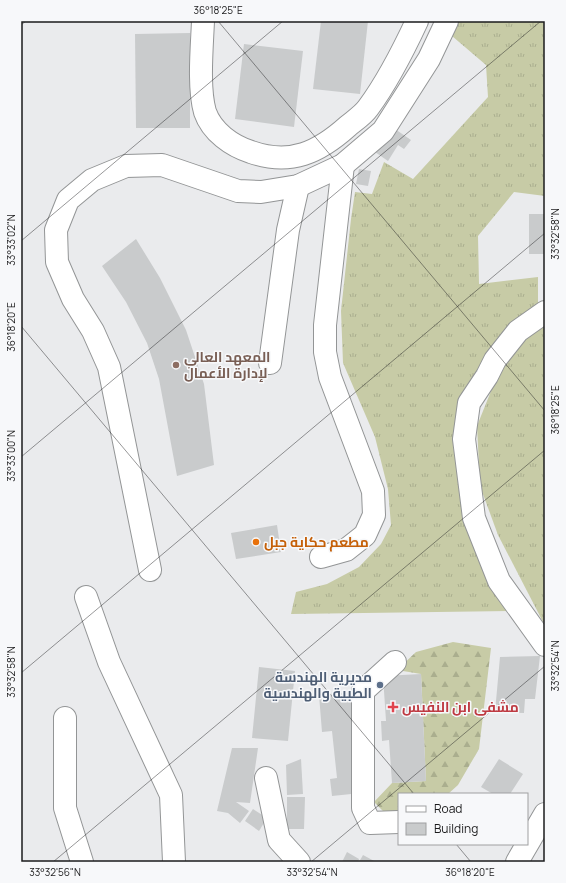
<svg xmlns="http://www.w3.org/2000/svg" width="566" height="883" font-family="Manrope,Cairo,sans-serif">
	<defs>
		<pattern id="grass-tufts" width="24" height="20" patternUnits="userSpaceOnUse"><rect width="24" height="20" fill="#c7cba6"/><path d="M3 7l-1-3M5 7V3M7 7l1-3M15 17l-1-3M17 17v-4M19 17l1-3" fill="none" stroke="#aaae8e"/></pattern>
		<pattern id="forest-firs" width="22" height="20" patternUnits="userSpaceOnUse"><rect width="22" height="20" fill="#c7cba6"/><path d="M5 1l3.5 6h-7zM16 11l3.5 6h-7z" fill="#aaae8e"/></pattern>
	</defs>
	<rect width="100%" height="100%" fill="#eaebed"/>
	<g fill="url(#grass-tufts)">
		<polygon points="457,21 545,21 545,196 514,192 478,236 479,284 538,277 538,308 473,380 457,408 453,444 464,520 511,611 291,614 296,592 327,584 359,567 381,544 391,525 388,489 375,437 343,363 341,311 351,219 355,192 372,194 384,162 413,179 488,97 486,65 452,36"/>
		<polygon points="545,321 545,622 543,622 498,535 480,486 477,426 497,376 516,341"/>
	</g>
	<polygon fill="url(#forest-firs)" points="453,642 491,648 479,749 458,785 448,794 399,794 399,814 388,816 374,802 392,783 426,781 421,674 397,670 416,652"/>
	<g fill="#c9cbcc">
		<polygon points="321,21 368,21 360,94 313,89"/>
		<polygon points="190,33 190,128 136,128 135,34"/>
		<polygon points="244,44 303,51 294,127 235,119"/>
		<polygon points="392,127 411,140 404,149 398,145 388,161 375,152"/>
		<polygon points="359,169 371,171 368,186 356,184"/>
		<rect x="529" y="214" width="16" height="40"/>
		<polygon points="136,239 160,278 186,330 204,384 214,465 177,476 159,379 147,343 126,302 102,266"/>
		<polygon points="277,525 281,552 236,559 231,533"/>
		<polygon points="540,656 535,699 525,699 524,713 495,712 500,657"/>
		<polygon points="259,667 295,671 288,741 252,738"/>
		<polygon points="421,674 426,781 392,783 389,740 382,741 381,721 386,721 383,676"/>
		<polygon points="351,692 361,793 332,796 330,779 337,778 332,731 322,732 319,695"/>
		<polygon points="232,748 258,748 250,803 236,802 249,811 240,823 228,813 217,811"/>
		<polygon points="301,759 303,794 287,795 286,765"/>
		<polygon points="499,759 523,774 510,794 493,794 481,787"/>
		<polygon points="287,797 305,797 304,829 287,829"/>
		<polygon points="253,809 267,818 259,831 245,821"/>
		<polygon points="347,852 359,859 358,862 342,862"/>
		<polygon points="363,855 376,862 359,862"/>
	</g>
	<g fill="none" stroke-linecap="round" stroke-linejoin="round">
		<defs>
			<g id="minor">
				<path d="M203 21C202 46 198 88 205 112 212 132 232 146 251 152 291 166 319 152 348 126 354 121 363 115 368 108 388 81 403 51 417 21"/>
				<polyline points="545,312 518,331 495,360 487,376 469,403 464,439 474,518 499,581 545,645"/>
				<polyline points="270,363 288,230 298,186"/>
				<polyline points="321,557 346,550 365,535 374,515 373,491 330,377 325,352 325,325 343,165"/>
				<polyline points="150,570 109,367 93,331 73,299 57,262 56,230 68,200 92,180 126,166 162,165 238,191 261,192 298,186 343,165 383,131 429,59 447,21"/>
				<polyline points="86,597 109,662 171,795 174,862"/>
				<polyline points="395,662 363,691 363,808 370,823 399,822"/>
				<polyline points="65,718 65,808 82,862"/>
				<polyline points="266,778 279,840 299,862"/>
				<polyline points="517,862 545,814"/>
			</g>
		</defs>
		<use href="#minor" stroke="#939596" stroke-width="24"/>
		<use href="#minor" stroke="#fff" stroke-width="22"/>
	</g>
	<path fill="none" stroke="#1b1b1c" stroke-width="1" stroke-opacity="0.45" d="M218 21 545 411M21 25 26 21M21 241 283 21M21 326 414 794M21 457 541 21M21 673 545 233M456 844 471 862M53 862 545 450M311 862 545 666"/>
	<circle fill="#8d6e63" stroke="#f7f8fa" stroke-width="1.5" cx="176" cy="365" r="4"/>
	<circle fill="#e8710a" stroke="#f7f8fa" stroke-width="1.5" cx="256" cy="542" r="4"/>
	<circle fill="#5c6f8a" stroke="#f7f8fa" stroke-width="1.5" cx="380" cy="685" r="4"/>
	<path fill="#e0444e" stroke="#f7f8fa" stroke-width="1.5" d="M391 701h4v4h4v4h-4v4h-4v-4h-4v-4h4z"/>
	<g text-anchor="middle" stroke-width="3" stroke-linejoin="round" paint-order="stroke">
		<g font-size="14" font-weight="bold" fill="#785e54" stroke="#f7f8fa" text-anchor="start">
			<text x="184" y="362">المعهد العالي<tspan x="184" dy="16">لإدارة الأعمال</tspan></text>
		</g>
		<g font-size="14" font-weight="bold" fill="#c56008" stroke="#f7f8fa" text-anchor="start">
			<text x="264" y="547">مطعم حكاية جبل</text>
		</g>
		<g font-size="14" font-weight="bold" fill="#4e5e75" stroke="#f7f8fa" text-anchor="end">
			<text x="372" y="682">مديرية الهندسة<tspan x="372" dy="16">الطبية والهندسية</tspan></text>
		</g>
		<g font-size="14" font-weight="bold" fill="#be3a42" stroke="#f7f8fa" text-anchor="start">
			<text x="402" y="712">مشفى ابن النفيس</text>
		</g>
	</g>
	<rect width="566" height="883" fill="none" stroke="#f7f8fa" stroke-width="44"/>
	<rect x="398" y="793" width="130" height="52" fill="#f7f8fa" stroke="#9fa0a1"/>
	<rect x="406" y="806" width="20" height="6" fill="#ffffff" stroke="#9fa0a1"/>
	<text x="434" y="813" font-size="12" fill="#1b1b1c">Road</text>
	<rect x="406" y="823" width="20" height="12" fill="#c9cbcc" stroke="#9fa0a1"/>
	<text x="434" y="833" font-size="12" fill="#1b1b1c">Building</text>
	<rect x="22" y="22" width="522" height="839" fill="none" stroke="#1b1b1c" stroke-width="1.5"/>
	<g font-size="10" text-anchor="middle" fill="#1b1b1c">
		<text x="218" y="14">36°18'25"E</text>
		<text transform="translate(555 234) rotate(-90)" y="4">33°32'58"N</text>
		<text transform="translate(11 240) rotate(-90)" y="4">33°33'02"N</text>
		<text transform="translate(11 327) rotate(-90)" y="4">36°18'20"E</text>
		<text transform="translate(555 410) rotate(-90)" y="4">36°18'25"E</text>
		<text transform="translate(11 456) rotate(-90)" y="4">33°33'00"N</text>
		<text transform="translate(555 666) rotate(-90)" y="4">33°32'54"N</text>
		<text transform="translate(11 672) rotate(-90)" y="4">33°32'58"N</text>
		<text x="55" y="876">33°32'56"N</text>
		<text x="312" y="876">33°32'54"N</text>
		<text x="470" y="876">36°18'20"E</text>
	</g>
</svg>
